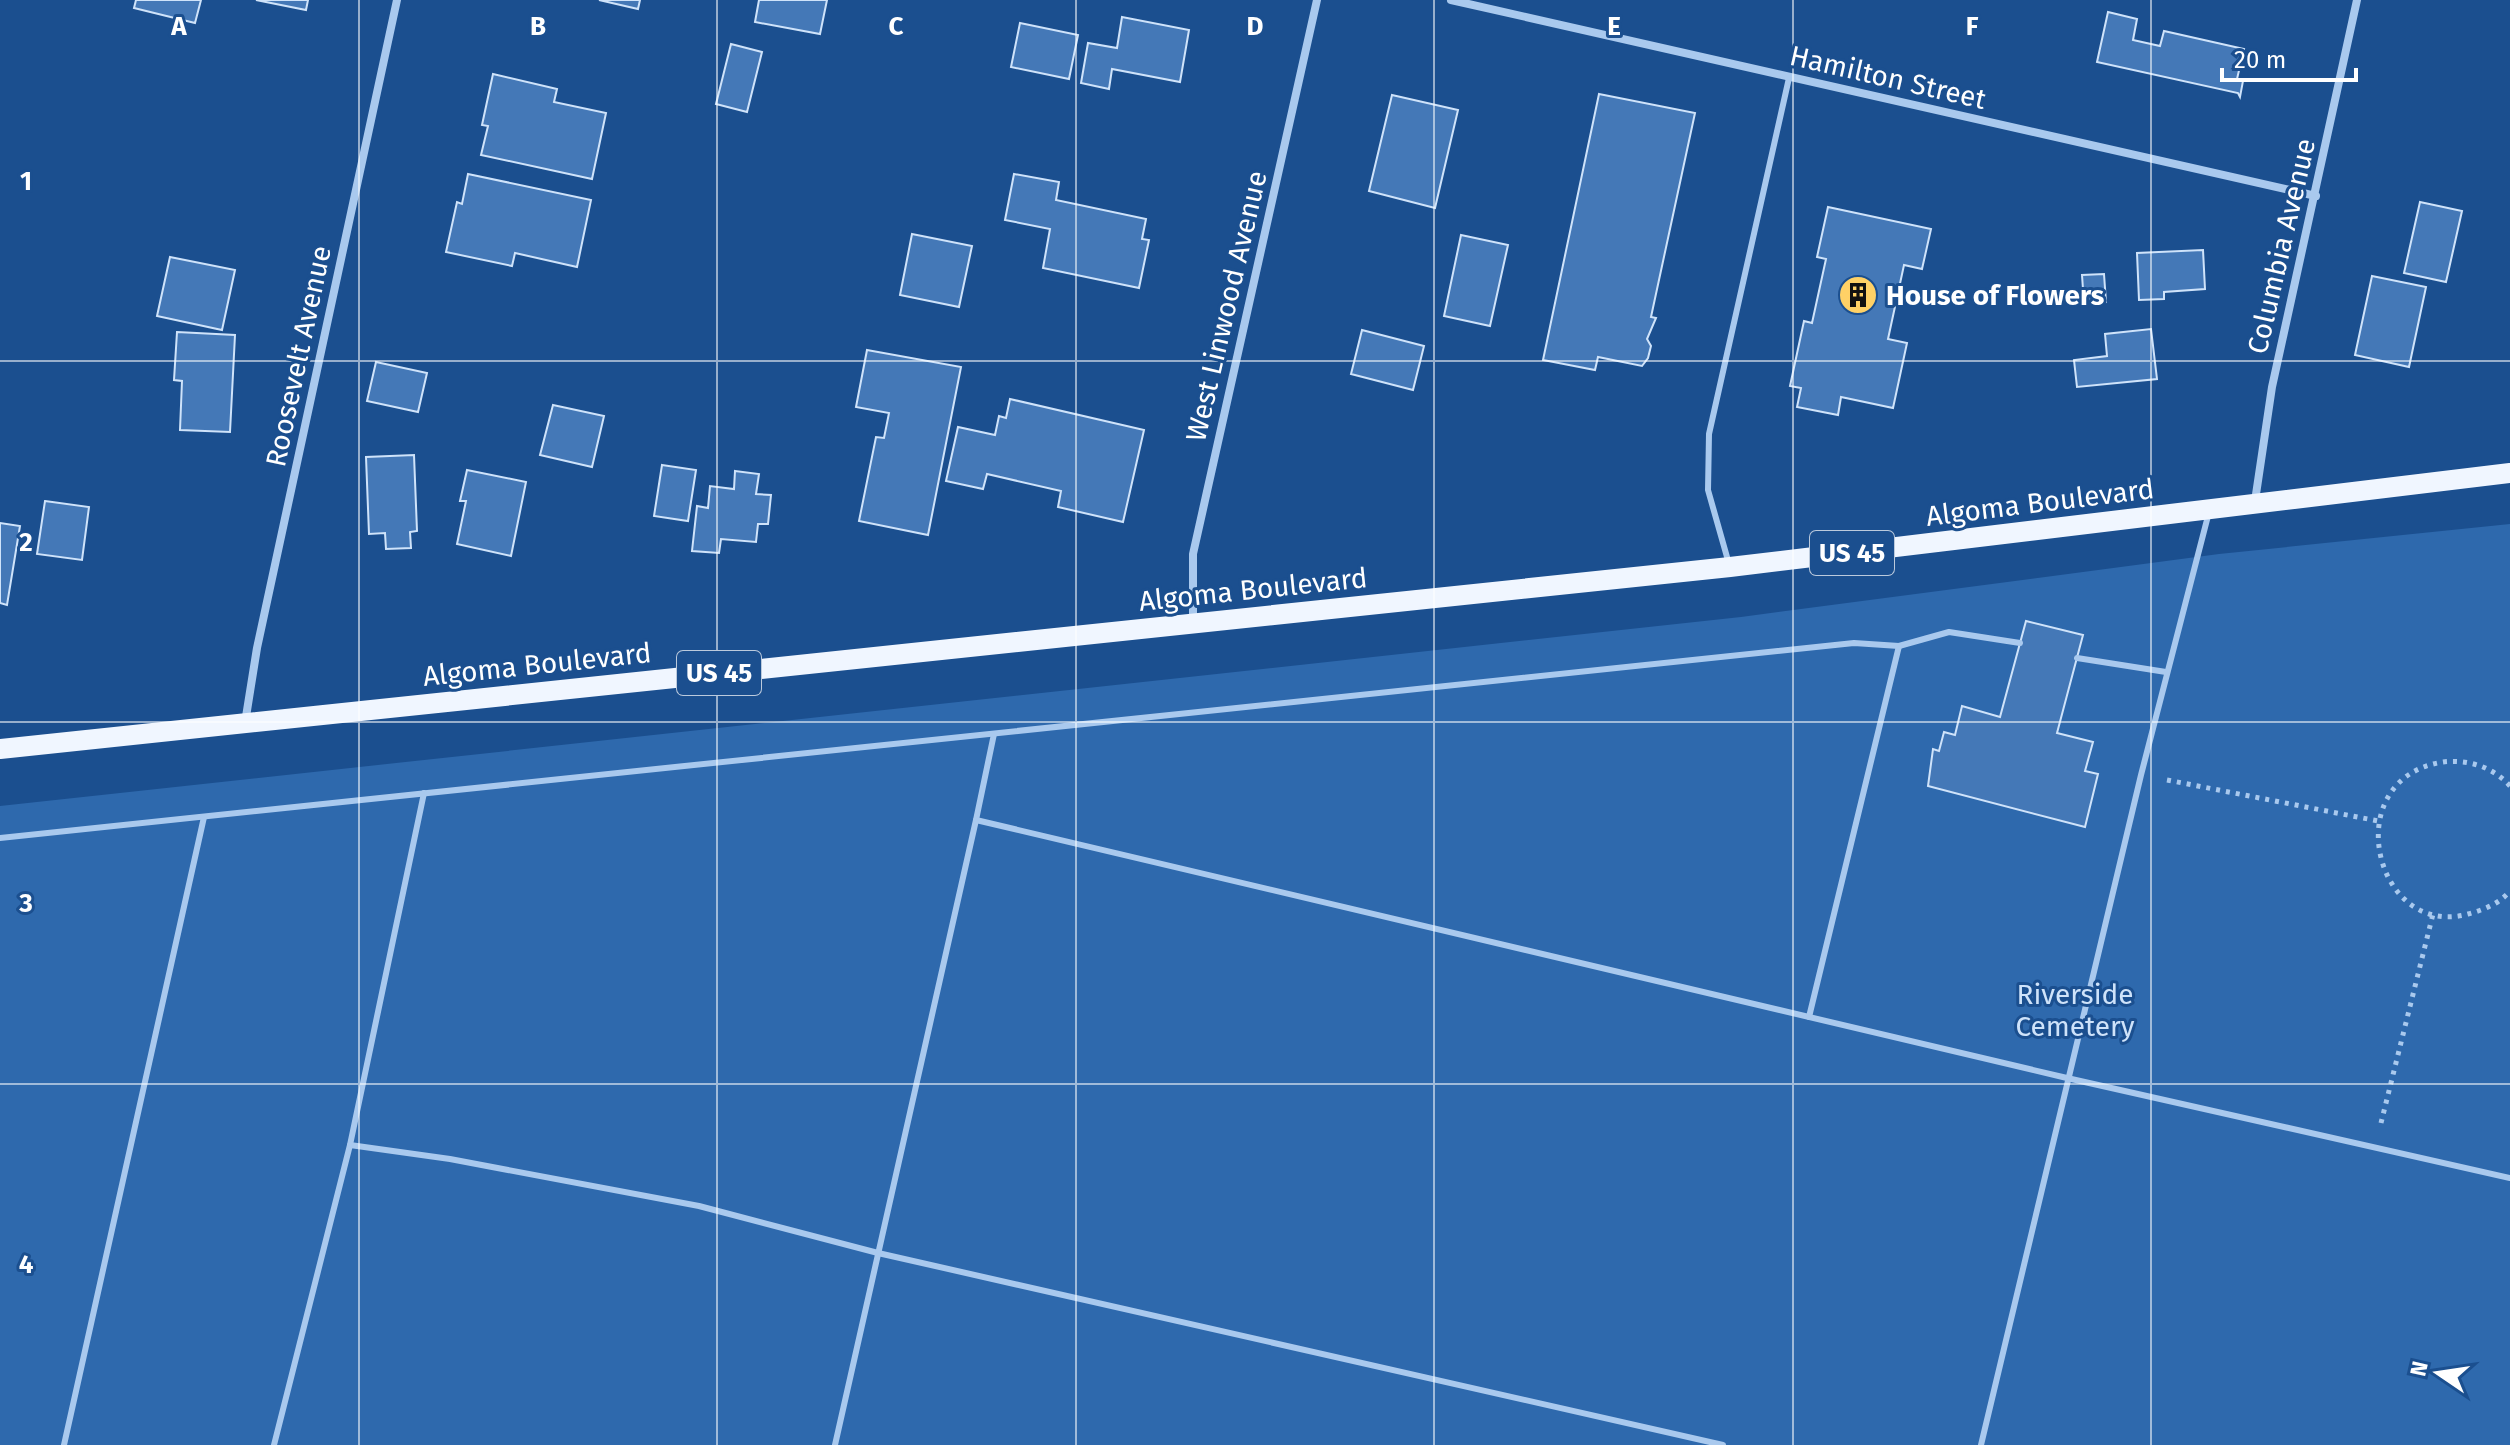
<svg xmlns="http://www.w3.org/2000/svg" width="2510" height="1445" font-family="'Fira Sans',sans-serif">
	<rect width="100%" height="100%" fill="#1b4f8f"/>
	<polygon fill="#2e69ad" points="2510,524 2510,1445 0,1445 0,806 1741,617 2219,554"/>
	<g fill="#4478b7" stroke="#cfe3fa" stroke-width="2">
		<polygon points="136,0 201,0 195,23 134,8"/>
		<polygon points="256,0 308,0 306,10"/>
		<polygon points="599,0 640,0 638,9"/>
		<polygon points="759,0 827,0 820,34 755,22"/>
		<polygon points="2108,12 2137,19 2133,40 2160,46 2164,31 2244,49 2237,79 2243,81 2240,97 2238,93 2097,62"/>
		<polygon points="1122,17 1189,30 1180,82 1112,69 1109,89 1081,83 1088,43 1117,48"/>
		<polygon points="1020,23 1078,35 1069,79 1011,67"/>
		<polygon points="731,44 762,52 747,112 716,104"/>
		<polygon points="493,74 557,89 554,102 606,113 592,179 481,155 488,126 482,125"/>
		<polygon points="1599,94 1695,113 1651,317 1656,318 1647,339 1651,346 1648,358 1642,366 1598,357 1595,370 1543,360"/>
		<polygon points="1392,95 1458,110 1435,208 1369,191"/>
		<polygon points="468,174 591,200 577,267 515,253 512,266 446,252 457,202 462,204"/>
		<polygon points="1014,174 1059,182 1056,200 1146,219 1142,239 1149,240 1139,288 1043,268 1050,229 1005,220"/>
		<polygon points="2420,202 2462,211 2446,282 2404,273"/>
		<polygon points="1828,207 1931,229 1922,269 1904,265 1888,339 1907,343 1893,408 1841,397 1838,415 1797,407 1801,388 1790,386 1804,321 1812,323 1826,259 1817,257"/>
		<polygon points="912,234 972,246 959,307 900,295"/>
		<polygon points="1461,235 1508,245 1490,326 1444,316"/>
		<polygon points="2203,250 2205,289 2164,292 2164,299 2139,300 2137,253"/>
		<polygon points="170,257 235,270 222,330 157,316"/>
		<polygon points="2104,274 2106,302 2084,304 2082,275"/>
		<polygon points="2372,276 2426,287 2409,367 2355,355"/>
		<polygon points="2151,329 2157,379 2077,387 2074,360 2107,356 2105,334"/>
		<polygon points="1362,330 1424,346 1413,390 1351,374"/>
		<polygon points="177,332 235,335 230,432 180,430 182,381 174,380"/>
		<polygon points="867,350 961,367 928,535 859,521 876,437 884,438 889,413 856,407"/>
		<polygon points="376,362 427,373 418,412 367,401"/>
		<polygon points="1010,399 1144,430 1123,522 1058,507 1061,491 987,474 983,489 946,481 958,427 995,435 999,416 1006,418"/>
		<polygon points="553,405 604,416 592,467 540,455"/>
		<polygon points="414,455 417,531 410,532 411,548 386,549 385,533 369,534 366,457"/>
		<polygon points="662,465 696,470 688,521 654,516"/>
		<polygon points="467,470 526,482 511,556 457,544 466,501 460,501"/>
		<polygon points="735,471 759,474 756,494 771,495 768,524 758,524 756,542 721,539 719,553 692,551 697,506 708,508 710,486 734,489"/>
		<polygon points="45,501 89,507 82,560 37,554"/>
		<polygon points="0,523 20,526 7,605 0,603"/>
		<polygon points="2026,621 2083,635 2057,733 2093,742 2085,771 2098,774 2085,827 1928,786 1933,749 1939,751 1944,732 1955,735 1962,706 2000,717"/>
	</g>
	<g fill="none" stroke-linecap="round" stroke-linejoin="round">
		<g stroke="#a9c9ee" stroke-width="5" stroke-dasharray="4 6" stroke-linecap="butt">
			<polyline points="2167,780 2378,821"/>
			<path d="M2510 786C2493 767 2468 759 2443 762 2336 778 2374 940 2468 914 2483 910 2499 904 2510 891"/>
			<polyline points="2381,1123 2433,914"/>
		</g>
		<g stroke="#a9c9ee" stroke-width="6">
			<polyline points="1729,564 1708,490 1709,434 1789,78"/>
			<polyline points="2077,658 2166,672"/>
			<polyline points="994,734 976,820 2067,1078 2510,1178"/>
			<polyline points="0,838 1854,643 1899,646 1949,632 2020,643"/>
			<polyline points="1809,1017 1899,646"/>
			<polyline points="350,1145 450,1159 699,1206 878,1253 1723,1445"/>
			<polyline points="64,1445 204,817"/>
			<polyline points="274,1445 350,1145 424,793"/>
			<polyline points="835,1445 976,820"/>
			<polyline points="1981,1445 2141,775 2209,512"/>
		</g>
		<g stroke="#a9c9ee" stroke-width="8">
			<polyline points="1451,0 2316,196"/>
			<polyline points="2255,501 2272,387 2357,0"/>
			<polyline points="1193,622 1193,554 1317,0"/>
			<polyline points="245,723 257,648 397,0"/>
		</g>
		<polyline stroke="#f0f6ff" stroke-width="20" points="0,749 1730,567 2510,473"/>
	</g>
	<path fill="none" stroke="#fff" stroke-width="2" stroke-opacity="0.55" d="M359 0V1445M717 0V1445M1076 0V1445M1434 0V1445M1793 0V1445M2151 0V1445M0 361H2510M0 722H2510M0 1084H2510"/>
	<defs>
		<symbol id="building-disc" viewBox="-11 -11 22 22"><circle r="9.5" fill="#ffd166" stroke="#1b4f8f"/><path d="M-4-6H4V6H1V3H-1V6H-4ZM-2.5-4.3h1.7v1.8h-1.7ZM.8-4.3h1.7v1.8H.8ZM-2.5-1h1.7V.8h-1.7ZM.8-1h1.7V.8H.8Z" fill="#111"/></symbol>
	</defs>
	<g fill-rule="evenodd">
		<use href="#building-disc" x="1836" y="273" width="44" height="44"/>
	</g>
	<g text-anchor="middle" stroke-width="6" stroke-linejoin="round" paint-order="stroke">
		<g fill="#1b4f8f" stroke="#bbcadd" stroke-width="2">
			<rect x="1810" y="531" width="84" height="44" rx="6"/>
			<rect x="677" y="651" width="84" height="44" rx="6"/>
		</g>
		<g font-size="26" font-weight="bold" fill="#fff">
			<text x="1852" y="562">US 45</text>
			<text x="719" y="682">US 45</text>
		</g>
		<g font-size="28" fill="#fff" stroke="#1b4f8f">
			<text transform="translate(1888 77) rotate(13)" y="10">Hamilton Street</text>
			<text transform="translate(2281 246) rotate(-77)" y="10">Columbia Avenue</text>
			<text transform="translate(1226 306) rotate(-77)" y="10">West Linwood Avenue</text>
			<text transform="translate(298 356) rotate(-78)" y="10">Roosevelt Avenue</text>
			<text transform="translate(2040 502) rotate(-7)" y="10">Algoma Boulevard</text>
			<text transform="translate(1253 589) rotate(-6)" y="10">Algoma Boulevard</text>
			<text transform="translate(537 664) rotate(-6)" y="10">Algoma Boulevard</text>
		</g>
		<g font-size="28" font-weight="bold" fill="#fff" stroke="#1b4f8f" text-anchor="start">
			<text x="1886" y="305">House of Flowers</text>
		</g>
		<g font-size="28" fill="#cfe3fa" stroke="#1b4f8f">
			<text x="2075" y="1004">Riverside<tspan x="2075" dy="32">Cemetery</tspan></text>
		</g>
	</g>
	<g font-size="26" text-anchor="middle" font-weight="bold" fill="#fff" stroke="#1b4f8f" stroke-width="6" stroke-linejoin="round" paint-order="stroke">
		<text x="179" y="35">A</text>
		<text x="538" y="35">B</text>
		<text x="896" y="35">C</text>
		<text x="1255" y="35">D</text>
		<text x="1614" y="35">E</text>
		<text x="1972" y="35">F</text>
		<text x="26" y="190">1</text>
		<text x="26" y="551">2</text>
		<text x="26" y="912">3</text>
		<text x="26" y="1273">4</text>
	</g>
	<g transform="translate(2438 1373) rotate(283)" stroke="#1b4f8f" stroke-width="6" paint-order="stroke">
	<path d="M0-6L14 30L0 20L-14 30Z" fill="#ffffff"/>
	<text y="-12" font-size="22" font-weight="bold" text-anchor="middle" fill="#ffffff">N</text>
	</g>
	<path d="M2222 68v12h134v-12" fill="none" stroke="#ffffff" stroke-width="4"/>
	<text x="2234" y="68" font-size="24" fill="#ffffff" stroke="#1b4f8f" stroke-width="6" paint-order="stroke">20 m</text>
</svg>
